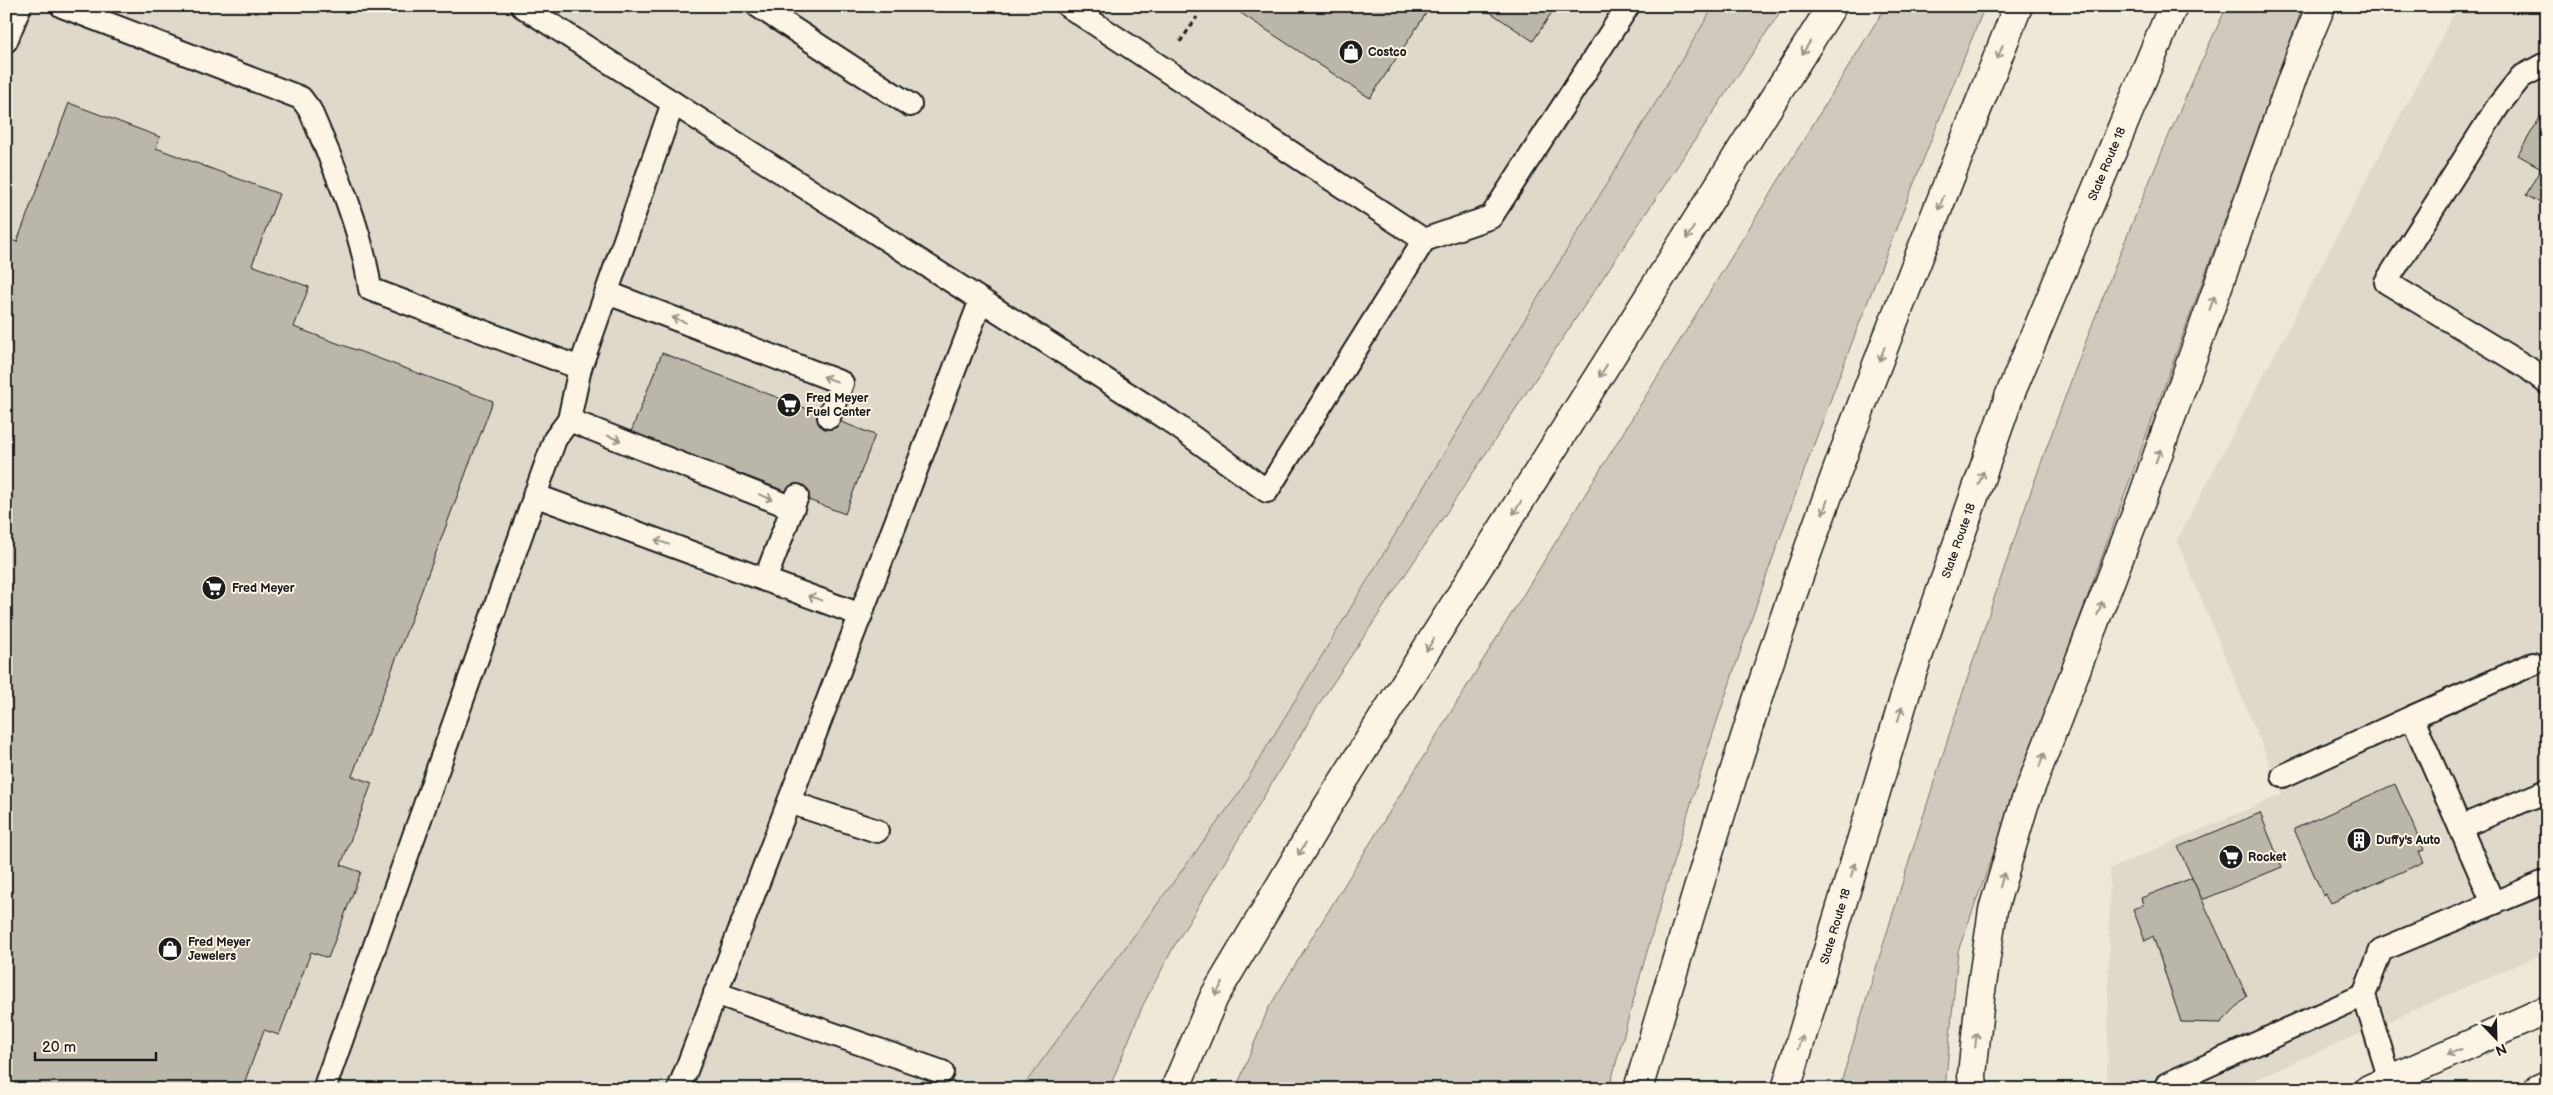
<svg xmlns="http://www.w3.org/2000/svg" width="2553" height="1095" font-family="'Balsamiq Sans',sans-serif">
	<rect width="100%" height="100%" fill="#eee8d9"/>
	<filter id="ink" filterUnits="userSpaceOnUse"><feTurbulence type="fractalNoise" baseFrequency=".02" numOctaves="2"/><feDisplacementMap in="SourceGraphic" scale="10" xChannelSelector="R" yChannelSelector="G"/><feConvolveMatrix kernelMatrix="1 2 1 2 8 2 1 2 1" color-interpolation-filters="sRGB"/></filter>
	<g filter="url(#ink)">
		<g fill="#ded9cb">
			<polygon points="6,6 1714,6 1239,793 1021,1089 6,1089"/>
			<polygon points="2458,6 2547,6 2547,952 2233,1089 2107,1089 2110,869 2282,794 2177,540"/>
		</g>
		<g fill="#cfcabd" stroke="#76736c">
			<polygon points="1714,6 1784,6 1321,701 1172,950 1143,1005 1109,1089 1021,1089 1239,793"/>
			<path d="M1886 6H1985C1886 250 1790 496 1709 746 1673 859 1640 974 1609 1089H1236L1268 1009Z"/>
			<path d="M2227 6H2303L1958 951 1945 1089H1839C1951 722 2064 354 2227 6Z"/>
		</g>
		<g fill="#bab6aa" stroke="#1c1c1c">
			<polygon points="1230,6 1431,6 1370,98"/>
			<polygon points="1481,6 1556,6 1533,41"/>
			<polygon points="69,103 160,137 156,148 279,194 252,265 309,287 294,327 493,401 352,776 372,783 341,865 361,872 328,958 311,952 279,1035 264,1030 242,1089 6,1089 6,238 17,242"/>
			<polygon points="2539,119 2547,123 2547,207 2526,195 2541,168 2518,155"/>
			<polygon points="662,353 875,435 845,514 631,432"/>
			<polygon points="2395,784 2424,850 2419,852 2424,862 2331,903 2326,894 2323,895 2294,829"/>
			<polygon points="2260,813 2282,867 2202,900 2178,847"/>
			<polygon points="2192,878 2247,996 2221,1023 2181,1022 2153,936 2145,941 2133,909 2143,905 2141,898"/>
		</g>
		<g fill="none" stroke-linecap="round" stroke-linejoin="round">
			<defs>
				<g id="lane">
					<path d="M62 6 301 98 310 110C334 166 362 229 370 289L580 368"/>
					<polyline points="522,6 1170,421 1267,491 1424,240 1068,6"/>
					<polyline points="758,6 910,105"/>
					<polyline points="6,41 20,6"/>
					<polyline points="2547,63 2521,77 2498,106 2386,282 2528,368 2547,383"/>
					<polyline points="1424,240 1491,217 1628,6"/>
					<polyline points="608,293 842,383 829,417"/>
					<polyline points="569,420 793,508"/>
					<polyline points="534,495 861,615"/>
					<polyline points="765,580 797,496"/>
					<polyline points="2283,776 2412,717"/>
					<polyline points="789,802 877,831"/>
					<polyline points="2460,827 2547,791"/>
					<polyline points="2493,903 2412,717 2533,664"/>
					<polyline points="715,993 942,1072"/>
					<polyline points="2390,1080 2364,995 2381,950 2547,881"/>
					<polyline points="324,1089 555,439 569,420 580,368 673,103"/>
					<polyline points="679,1089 981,300"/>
					<polyline points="2169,1089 2167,1084 2364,995"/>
				</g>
				<g id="primary">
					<polyline points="2369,1089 2547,1010"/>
					<polyline points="2538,1089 2547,1085"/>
				</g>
				<g id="highway">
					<polyline points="1175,1089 1214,997 1327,807 1832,6"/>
					<path d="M1638 1089C1688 923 1736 757 1793 593 1862 396 1941 201 2018 6"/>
					<path id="s1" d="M1786 1089 1910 679 2009 397 2173 6"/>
					<polyline points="1973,1089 1972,1075 1980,998 1993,910 2024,805 2143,496 2301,54 2321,6"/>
				</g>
			</defs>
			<use href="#lane" stroke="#1c1c1c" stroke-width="26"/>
			<use href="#primary" stroke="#1c1c1c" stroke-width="31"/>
			<use href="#highway" stroke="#1c1c1c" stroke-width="31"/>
			<polyline stroke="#1c1c1c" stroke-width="3" stroke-dasharray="5 4" stroke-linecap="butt" points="1180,42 1197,17"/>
			<use href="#lane" stroke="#fcf5e5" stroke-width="22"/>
			<use href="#primary" stroke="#fcf5e5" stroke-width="28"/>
			<use href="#highway" stroke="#fcf5e5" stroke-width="28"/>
		</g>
		<defs><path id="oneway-shaft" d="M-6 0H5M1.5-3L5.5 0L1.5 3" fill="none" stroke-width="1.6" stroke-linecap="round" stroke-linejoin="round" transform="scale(1.25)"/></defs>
		<g stroke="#97938b">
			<use href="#oneway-shaft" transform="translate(1806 48) rotate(122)"/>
			<use href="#oneway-shaft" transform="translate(2000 52) rotate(111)"/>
			<use href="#oneway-shaft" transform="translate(1941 203) rotate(111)"/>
			<use href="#oneway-shaft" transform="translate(1690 233) rotate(122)"/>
			<use href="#oneway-shaft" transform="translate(2212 303) rotate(-70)"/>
			<use href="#oneway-shaft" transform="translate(679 320) rotate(-159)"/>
			<use href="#oneway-shaft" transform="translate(1882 354) rotate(110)"/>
			<use href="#oneway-shaft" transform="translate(1603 371) rotate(122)"/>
			<use href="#oneway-shaft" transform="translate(830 379) rotate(-159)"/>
			<use href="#oneway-shaft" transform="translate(614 438) rotate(21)"/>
			<use href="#oneway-shaft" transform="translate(2158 456) rotate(-70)"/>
			<use href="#oneway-shaft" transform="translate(1981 478) rotate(-71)"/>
			<use href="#oneway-shaft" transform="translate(766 497) rotate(21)"/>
			<use href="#oneway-shaft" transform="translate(1825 507) rotate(110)"/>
			<use href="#oneway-shaft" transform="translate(1517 508) rotate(122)"/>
			<use href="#oneway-shaft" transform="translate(662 542) rotate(-160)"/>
			<use href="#oneway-shaft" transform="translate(815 598) rotate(-160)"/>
			<use href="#oneway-shaft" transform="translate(2100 608) rotate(-69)"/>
			<use href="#oneway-shaft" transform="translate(1430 645) rotate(122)"/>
			<use href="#oneway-shaft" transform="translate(1900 714) rotate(-73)"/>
			<use href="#oneway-shaft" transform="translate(2042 760) rotate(-69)"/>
			<use href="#oneway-shaft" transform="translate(1302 849) rotate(121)"/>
			<use href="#oneway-shaft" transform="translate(1853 870) rotate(-73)"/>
			<use href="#oneway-shaft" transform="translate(2002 880) rotate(-74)"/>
			<use href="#oneway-shaft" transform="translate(1219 989) rotate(121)"/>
			<use href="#oneway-shaft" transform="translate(1976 1040) rotate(-84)"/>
			<use href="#oneway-shaft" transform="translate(1800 1042) rotate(-73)"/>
			<use href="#oneway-shaft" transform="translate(2454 1052) rotate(156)"/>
		</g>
	</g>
	<defs>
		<symbol id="shop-disc" viewBox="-11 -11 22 22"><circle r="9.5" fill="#1c1c1c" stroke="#fcf5e5"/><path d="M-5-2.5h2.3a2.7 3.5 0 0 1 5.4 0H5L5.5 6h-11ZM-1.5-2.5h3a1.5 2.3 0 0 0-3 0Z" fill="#fff"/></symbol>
		<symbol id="supermarket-disc" viewBox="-11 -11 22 22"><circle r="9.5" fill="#1c1c1c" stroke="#fcf5e5"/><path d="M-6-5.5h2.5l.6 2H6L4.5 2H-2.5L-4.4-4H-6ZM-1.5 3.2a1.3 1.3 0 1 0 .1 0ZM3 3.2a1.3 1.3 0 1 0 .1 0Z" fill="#fff"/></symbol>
		<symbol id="building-disc" viewBox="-11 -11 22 22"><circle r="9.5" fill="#1c1c1c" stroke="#fcf5e5"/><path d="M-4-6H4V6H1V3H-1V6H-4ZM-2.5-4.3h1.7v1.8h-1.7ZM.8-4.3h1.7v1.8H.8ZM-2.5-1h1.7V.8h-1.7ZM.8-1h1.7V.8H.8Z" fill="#fff"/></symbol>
	</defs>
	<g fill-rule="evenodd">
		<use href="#shop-disc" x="1337" y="38" width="28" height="28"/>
		<use href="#supermarket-disc" x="775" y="391" width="28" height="28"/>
		<use href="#supermarket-disc" x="200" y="574" width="28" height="28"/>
		<use href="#building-disc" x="2345" y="826" width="28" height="28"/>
		<use href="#supermarket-disc" x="2217" y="843" width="28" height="28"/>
		<use href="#shop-disc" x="156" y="935" width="28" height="28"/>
	</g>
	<g text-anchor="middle" stroke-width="4" stroke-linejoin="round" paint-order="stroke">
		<g font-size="12" font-weight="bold" fill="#1c1c1c" stroke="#fcf5e5" text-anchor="start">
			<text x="1368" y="56">Costco</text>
			<text x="806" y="402">Fred Meyer<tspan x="806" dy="14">Fuel Center</tspan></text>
			<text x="232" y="592">Fred Meyer</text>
			<text x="2376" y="844">Duffy's Auto</text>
			<text x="2248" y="861">Rocket</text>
			<text x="188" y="946">Fred Meyer<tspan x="188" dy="14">Jewelers</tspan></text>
		</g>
		<g font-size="12" fill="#1c1c1c" stroke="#fcf5e5">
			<text dy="4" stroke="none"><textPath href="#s1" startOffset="980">State Route 18</textPath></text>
			<text dy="4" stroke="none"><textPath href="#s1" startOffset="575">State Route 18</textPath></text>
			<text dy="4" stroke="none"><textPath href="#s1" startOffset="170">State Route 18</textPath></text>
		</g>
	</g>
	<rect width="2553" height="1095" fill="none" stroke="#fcf5e5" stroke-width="25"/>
	<rect x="12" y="12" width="2528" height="1070" fill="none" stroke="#1c1c1c" stroke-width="2" filter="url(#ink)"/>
	<g transform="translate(2496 1038) rotate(157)" stroke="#fcf5e5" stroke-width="4" paint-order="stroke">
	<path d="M0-4L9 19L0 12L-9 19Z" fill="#1c1c1c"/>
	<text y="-8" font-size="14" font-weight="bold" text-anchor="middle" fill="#1c1c1c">N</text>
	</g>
	<path d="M35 1052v8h121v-8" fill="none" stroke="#1c1c1c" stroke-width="2.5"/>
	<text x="42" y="1052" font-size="15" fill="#1c1c1c" stroke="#fcf5e5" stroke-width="4" paint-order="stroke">20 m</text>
</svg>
